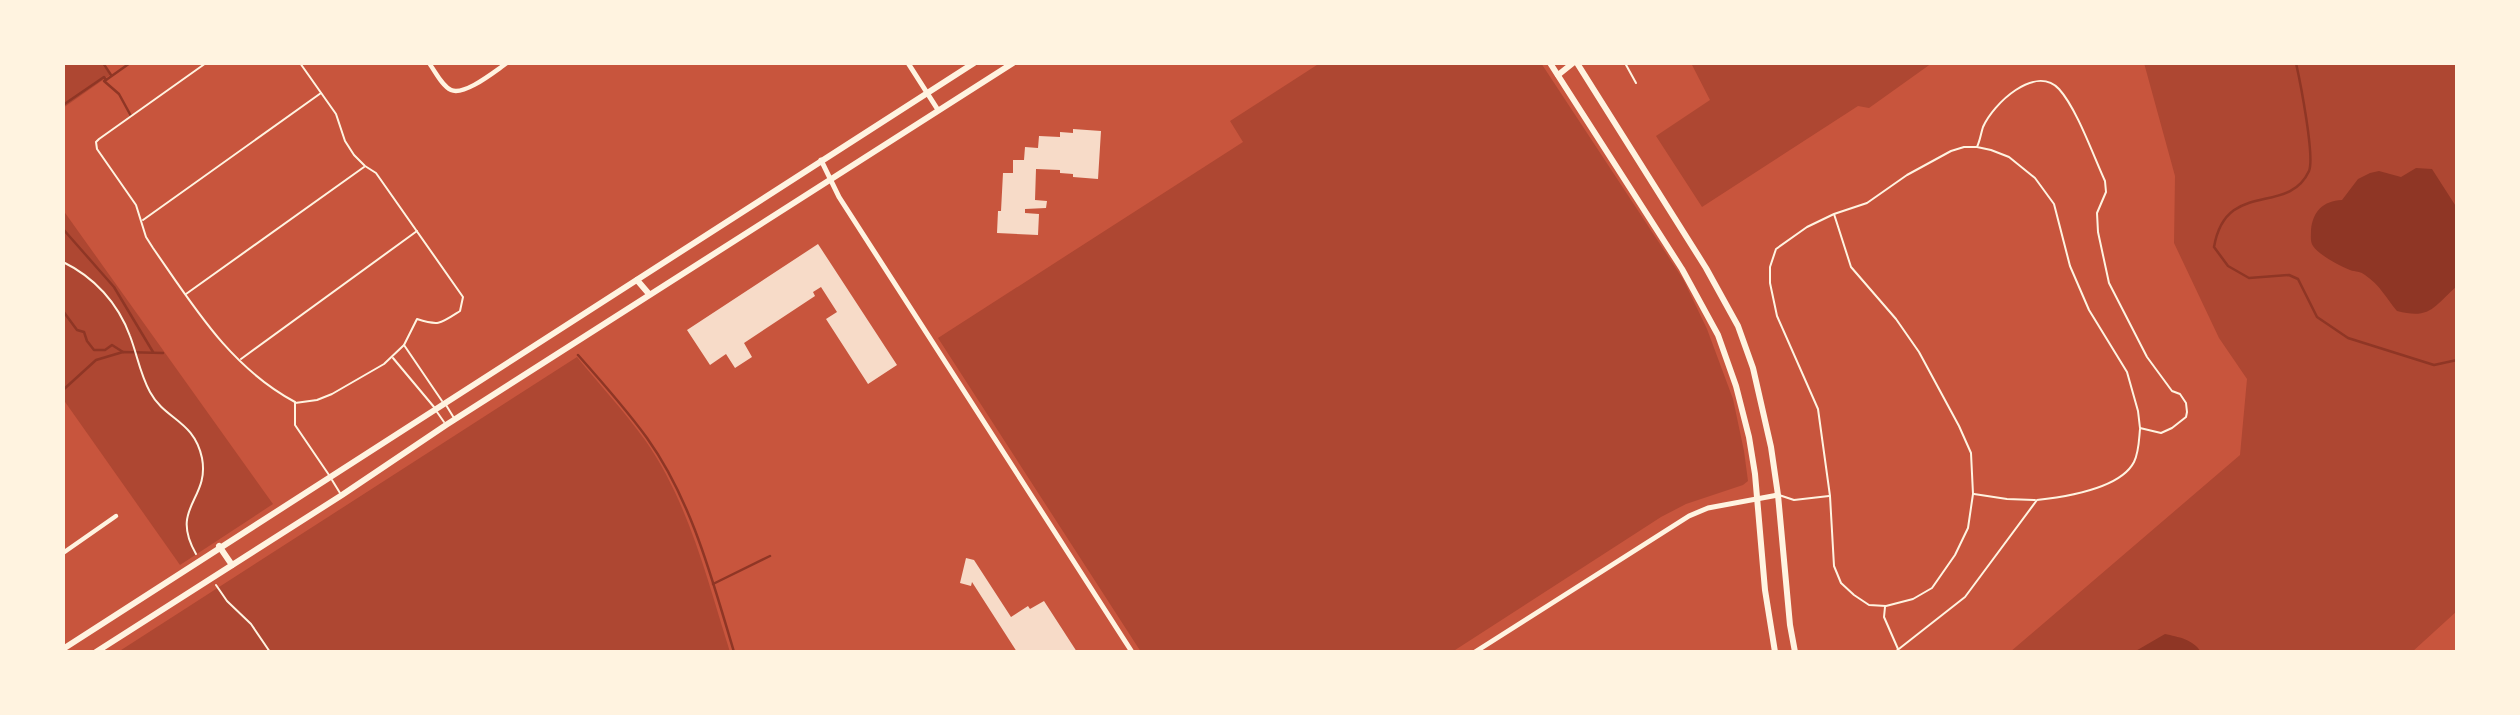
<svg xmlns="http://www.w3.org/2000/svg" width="2520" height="715" font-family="Overpass,sans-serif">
	<rect width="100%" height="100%" fill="#c8553d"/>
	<g fill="#ae4732">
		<polygon points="63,63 101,63 110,75 63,108"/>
		<polygon points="1320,63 1541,63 1683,279 1707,329 1733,399 1744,451 1748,481 1743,485 1686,504 1661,517 1452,652 1141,652 938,338 1243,142 1230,121"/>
		<polygon points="1691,63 1932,63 1869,108 1858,106 1702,207 1656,136 1710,100"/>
		<polygon points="2144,63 2457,63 2457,611 2412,652 2010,652 2240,455 2247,379 2219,338 2174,243 2175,176"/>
		<polygon points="63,210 273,504 180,565 63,399"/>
		<path d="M577 357C599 384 624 411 645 440 689 503 707 579 730 652H118Z"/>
	</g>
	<g fill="#8f3625">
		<path d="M2416 168 2432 169 2457 208V286C2434 306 2431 320 2397 311 2386 298 2380 285 2365 275 2360 271 2356 272 2350 270 2340 266 2319 255 2313 246 2310 242 2311 236 2311 230 2313 211 2323 201 2342 200L2358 179 2370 173 2379 171 2401 177Z"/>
		<path d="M2165 634C2178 637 2193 639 2201 652H2134Z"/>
	</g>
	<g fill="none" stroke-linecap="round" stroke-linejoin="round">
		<g stroke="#8f3625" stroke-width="2.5">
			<polyline points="103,63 111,75"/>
			<path d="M2296 63C2300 81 2315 157 2309 171 2288 217 2226 178 2214 247L2228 266 2249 278 2289 275 2298 279 2317 317 2348 338 2434 365 2457 360"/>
			<polyline points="106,80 104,81 119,94 131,116"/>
			<polyline points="63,105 104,77 106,80 130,63"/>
			<polyline points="63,229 114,287 153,352"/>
			<polyline points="63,311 77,330 84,332 87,341 94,350 105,350 112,345 123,352"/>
			<path d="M578 355C602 382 626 409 647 438 692 501 712 579 734 652"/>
			<polyline points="63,390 96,360 123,352 163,353"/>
			<polyline points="713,584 770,556"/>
		</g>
	</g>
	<g fill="#f7dbc8">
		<polygon points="1073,129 1101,131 1098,179 1073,177 1073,174 1060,173 1060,170 1036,169 1035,200 1047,201 1046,208 1025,209 1025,213 1039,214 1038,235 997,233 998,211 1001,211 1003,173 1013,173 1013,160 1024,160 1025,147 1038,148 1039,136 1060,137 1060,132 1073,133"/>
		<polygon points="818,244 897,365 868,384 826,319 837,312 821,287 813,292 815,296 744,343 752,357 735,368 726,354 710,365 687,330"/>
		<polygon points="966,558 974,560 1011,617 1028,606 1030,609 1044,601 1077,652 1017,652 972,582 971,586 960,583"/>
	</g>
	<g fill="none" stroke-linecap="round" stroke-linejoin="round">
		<g stroke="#fff3e0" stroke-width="2">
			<path d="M63 262C94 277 118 303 130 336 137 354 140 374 150 392 165 420 194 420 202 458 210 500 169 507 196 554"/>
			<polyline points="216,585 227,601 251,624 270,652"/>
		</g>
		<g stroke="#fff3e0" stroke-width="2">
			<path d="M206 63 99 139 96 142 97 149 136 205 146 237 153 248C194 307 230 367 295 402"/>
			<polyline points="1625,63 1636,83"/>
			<path d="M1834 214 1851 267 1896 319 1919 352 1959 426 1971 453 1973 494 1968 528 1955 555 1932 588 1913 599 1886 606 1869 605 1854 595 1841 583 1834 566 1830 496 1818 409 1777 316 1770 283V267L1776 249 1807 227 1834 214 1867 203 1907 175 1951 151 1964 147H1977L1991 150 2009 157 2035 178 2054 204 2070 266 2089 310 2127 372 2138 411 2140 428 2161 433 2172 428 2186 417 2187 412 2186 403 2180 394 2172 391 2147 357 2109 283 2098 232 2097 213 2106 192 2105 181C2093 155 2077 109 2059 89 2035 64 1993 104 1983 127 1981 133 1980 141 1977 147"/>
			<polyline points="143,220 321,93"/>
			<polyline points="186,294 364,167"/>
			<polyline points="404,345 442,401"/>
			<polyline points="393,358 434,407"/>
			<polyline points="241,359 417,231"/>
			<path d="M295 403 317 400 332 394 384 364 404 345 417 319C439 326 440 324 460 311L463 297 376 173 365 166 354 155 345 141 336 114 300 63"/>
			<polyline points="295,404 295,425 329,475"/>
			<polyline points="446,405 454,418"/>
			<polyline points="437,412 444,422"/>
			<polyline points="332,480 340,493"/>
			<polyline points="1974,494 2007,499 2035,500"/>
			<polyline points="1779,495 1794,500 1829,496"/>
			<polyline points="1885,607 1884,617 1898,649"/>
			<path d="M1895 652 1965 597 2037 500C2064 497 2120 489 2134 462 2139 452 2139 439 2140 429"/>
		</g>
		<g stroke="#fff3e0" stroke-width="4.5">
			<path d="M429 63C435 71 442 86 451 90 465 96 495 71 507 63"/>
			<polyline points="63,553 116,516"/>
		</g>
		<g stroke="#fff3e0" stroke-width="5">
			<polyline points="908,63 938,110"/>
			<polyline points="821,160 839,197 1132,652"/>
			<polyline points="1475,652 1689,516 1708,508 1778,495"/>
		</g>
		<g stroke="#fff3e0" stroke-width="6">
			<polyline points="1550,63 1682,269 1718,335 1736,386 1749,437 1755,474 1765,590 1775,652"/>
			<polyline points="1577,63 1706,268 1738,326 1753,368 1771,447 1778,495 1790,625 1795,652"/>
			<polyline points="1558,75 1573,63"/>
			<polyline points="637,280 649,294"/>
			<polyline points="219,546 232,565"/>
			<polyline points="63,649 974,63"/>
			<polyline points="96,652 342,495 446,425 1013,63"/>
		</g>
	</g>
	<rect width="2520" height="715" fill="none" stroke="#fff3e0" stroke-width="130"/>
</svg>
